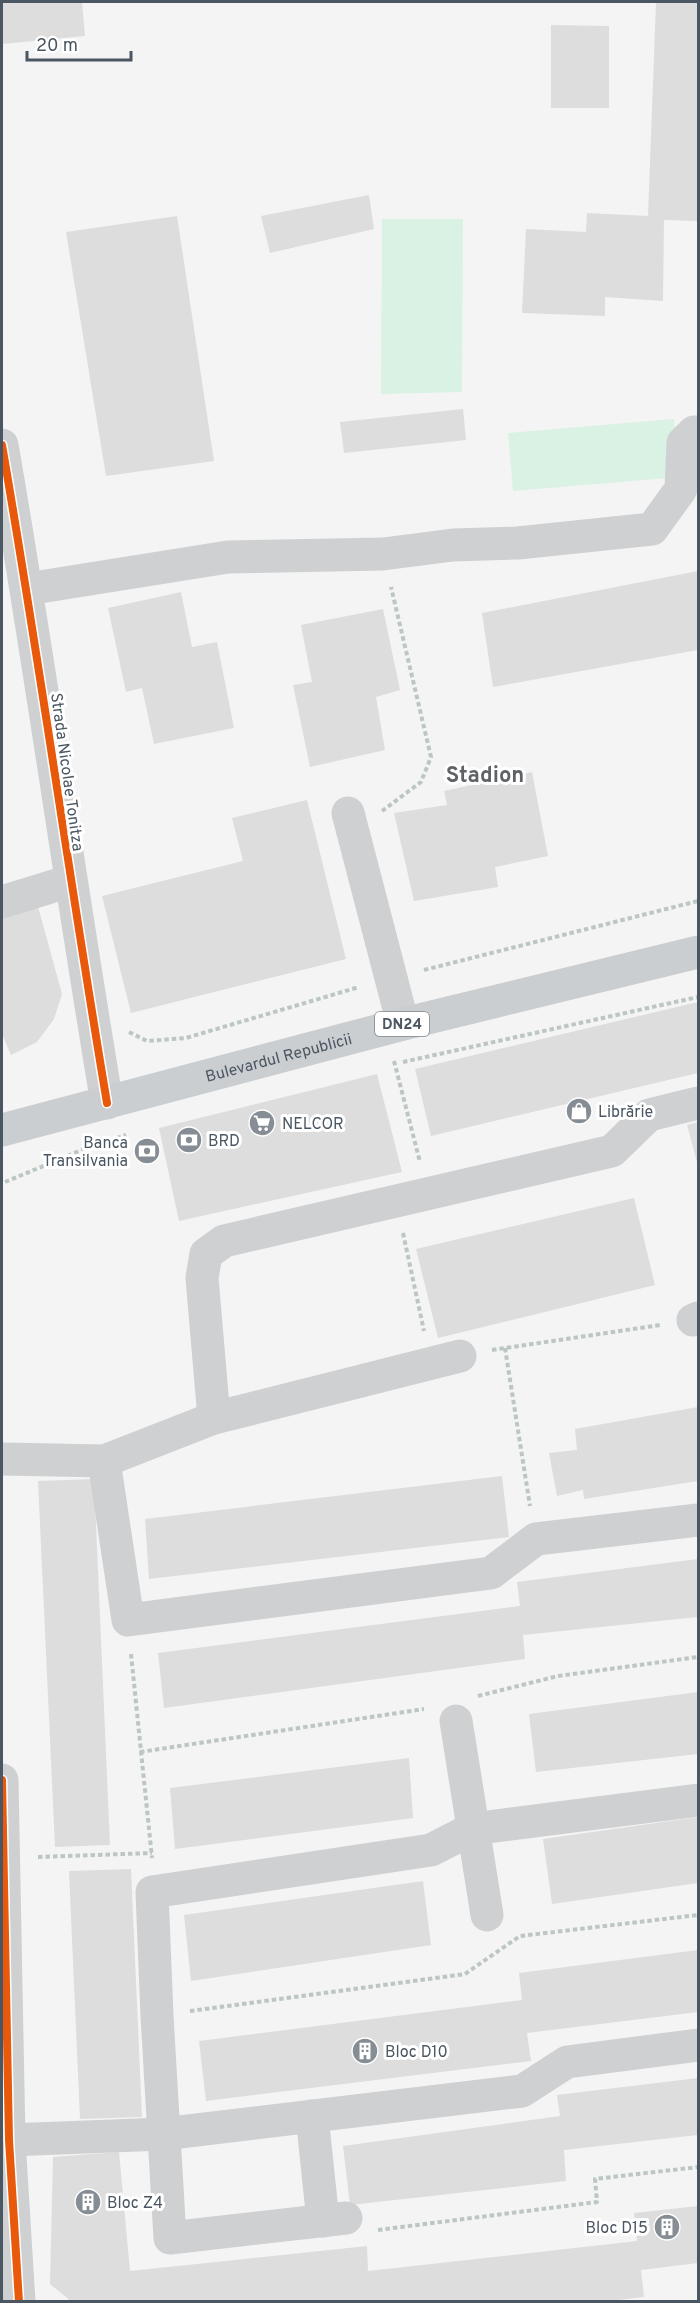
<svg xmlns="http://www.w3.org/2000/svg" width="700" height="2303" font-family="Overpass,sans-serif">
	<rect width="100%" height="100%" fill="#f4f4f4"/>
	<g fill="#d9f2e3">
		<polygon points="382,219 463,219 462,392 381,394"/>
		<polygon points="674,419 679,477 513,491 508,433"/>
	</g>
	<g fill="#ddddde">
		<polygon points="2,2 82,2 85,36 2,44"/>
		<polygon points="656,2 698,2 698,221 664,220 663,301 605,297 605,316 522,313 526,229 586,232 587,213 648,216"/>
		<polygon points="551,25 609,26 609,108 551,108"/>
		<polygon points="369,195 374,229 270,253 261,216"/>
		<polygon points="177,216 214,461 106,476 66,232"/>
		<polygon points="463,409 466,440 344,453 340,422"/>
		<polygon points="698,571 698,650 493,687 482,613"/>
		<polygon points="181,592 192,647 217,642 234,728 154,744 142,688 126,692 108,608"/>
		<polygon points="383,609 400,690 376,697 385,750 310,767 293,685 312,682 301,625"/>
		<polygon points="532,772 548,856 495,867 498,887 414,901 394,813 447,805 444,791"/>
		<polygon points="307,800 346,959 131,1013 102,896 243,861 232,818"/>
		<polygon points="37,903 62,994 54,1019 37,1042 11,1055 2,1034 2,913"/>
		<polygon points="698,1002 698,1073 431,1136 415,1069"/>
		<polygon points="377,1074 402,1172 179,1221 159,1128"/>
		<polygon points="698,1122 698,1166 687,1125"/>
		<polygon points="634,1198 655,1285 438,1338 416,1249"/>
		<polygon points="698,1407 698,1481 584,1499 583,1490 557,1496 549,1453 577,1450 575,1429"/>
		<polygon points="502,1476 509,1537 149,1579 145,1519"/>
		<polygon points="94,1479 110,1845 55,1847 38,1481"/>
		<polygon points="698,1559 698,1617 523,1635 525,1659 164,1708 158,1653 520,1606 517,1582"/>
		<polygon points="698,1692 698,1754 536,1772 529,1714"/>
		<polygon points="409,1758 413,1818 175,1849 170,1788"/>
		<polygon points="698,1817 698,1883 552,1904 543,1839"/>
		<polygon points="131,1869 142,2117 80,2119 69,1871"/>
		<polygon points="423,1881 431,1945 191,1981 184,1915"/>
		<polygon points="698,1950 698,2012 527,2033 531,2061 206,2101 199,2041 522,2000 519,1973"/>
		<polygon points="698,2078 698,2135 564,2150 566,2181 350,2205 343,2146 560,2116 557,2095"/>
		<polygon points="119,2152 130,2271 367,2246 368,2271 637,2241 634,2213 698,2206 698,2263 641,2270 644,2297 600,2302 72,2302 50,2284 53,2157"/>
	</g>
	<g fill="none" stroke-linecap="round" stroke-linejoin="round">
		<g stroke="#bcc7c4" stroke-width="4" stroke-dasharray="4.5 3" stroke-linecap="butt">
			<polyline points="382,811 421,782 431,757 391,587"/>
			<polyline points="424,970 698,901"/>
			<polyline points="129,1032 147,1041 186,1038 359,987"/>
			<polyline points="394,1061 420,1162"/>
			<polyline points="403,1062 698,997"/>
			<polyline points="5,1182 89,1147 126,1135"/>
			<polyline points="403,1233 424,1331"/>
			<polyline points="505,1348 530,1506"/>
			<polyline points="492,1350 660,1325"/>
			<polyline points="131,1654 152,1858"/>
			<polyline points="478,1696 558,1676 698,1657"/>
			<polyline points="140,1752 424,1709"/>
			<polyline points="38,1857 152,1853"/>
			<polyline points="190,2011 465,1974 520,1936 698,1915"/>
			<polyline points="378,2230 597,2202 595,2179 698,2167"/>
		</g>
		<g stroke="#ced0d2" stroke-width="33">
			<path d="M2 445C40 664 70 884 107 1103"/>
			<polyline points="27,589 228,557 383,554 453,545 518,543 652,529 681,489 683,443 694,432 698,432"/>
			<polyline points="348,813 403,1024"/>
			<polyline points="2,902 70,881"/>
			<polyline points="693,1320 698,1318"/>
			<polyline points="214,1418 460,1356"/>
			<polyline points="2,1459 104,1461 128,1620 491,1573 536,1539 698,1520"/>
			<polyline points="104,1461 214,1418 202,1278 206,1254 224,1241 612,1151 649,1115 698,1103"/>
			<polyline points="456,1721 487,1915"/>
			<polyline points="2,1780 9,2140 19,2302"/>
			<polyline points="312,2116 323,2221"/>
			<polyline points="9,2140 163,2134 522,2091 567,2062 698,2045"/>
			<polyline points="346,2218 170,2238 157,2016 152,1892 431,1850 472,1829 698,1800"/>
		</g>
		<path stroke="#caced1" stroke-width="33" id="s1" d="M2 1130 403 1024 698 952"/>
		<defs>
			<g id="cycleway">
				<path d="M2 445C40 664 70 884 107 1103"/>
				<polyline points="2,1780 9,2140 19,2302"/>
			</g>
		</defs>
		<use href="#cycleway" stroke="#fff" stroke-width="11"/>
		<use href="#cycleway" stroke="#e8590c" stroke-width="8"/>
	</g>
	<defs>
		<symbol id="shop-disc" viewBox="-11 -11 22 22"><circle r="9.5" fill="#868d94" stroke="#fff"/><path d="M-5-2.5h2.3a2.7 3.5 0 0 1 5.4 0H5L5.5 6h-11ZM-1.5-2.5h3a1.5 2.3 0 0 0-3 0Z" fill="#fff"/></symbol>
		<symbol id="supermarket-disc" viewBox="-11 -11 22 22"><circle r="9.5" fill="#868d94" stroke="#fff"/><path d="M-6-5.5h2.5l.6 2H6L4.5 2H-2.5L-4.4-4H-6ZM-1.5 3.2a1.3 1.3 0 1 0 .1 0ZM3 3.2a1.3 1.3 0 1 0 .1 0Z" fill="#fff"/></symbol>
		<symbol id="bank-disc" viewBox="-11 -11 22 22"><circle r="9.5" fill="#868d94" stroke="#fff"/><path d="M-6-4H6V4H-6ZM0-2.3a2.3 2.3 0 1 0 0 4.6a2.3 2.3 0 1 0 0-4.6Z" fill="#fff"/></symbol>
		<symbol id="building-disc" viewBox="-11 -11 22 22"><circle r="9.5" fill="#868d94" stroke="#fff"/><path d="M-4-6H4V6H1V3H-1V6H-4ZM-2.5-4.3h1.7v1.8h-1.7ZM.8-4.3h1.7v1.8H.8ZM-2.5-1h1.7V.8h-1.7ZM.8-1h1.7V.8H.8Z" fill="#fff"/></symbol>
	</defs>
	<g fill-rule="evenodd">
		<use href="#shop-disc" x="564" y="1096" width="30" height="30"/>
		<use href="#supermarket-disc" x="247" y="1108" width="30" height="30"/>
		<use href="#bank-disc" x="174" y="1125" width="30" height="30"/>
		<use href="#bank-disc" x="132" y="1136" width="30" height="30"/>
		<use href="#building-disc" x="350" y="2036" width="30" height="30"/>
		<use href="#building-disc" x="73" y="2187" width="30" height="30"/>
		<use href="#building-disc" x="652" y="2212" width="30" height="30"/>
	</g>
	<g text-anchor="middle" stroke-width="6" stroke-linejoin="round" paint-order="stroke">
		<rect fill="#fff" stroke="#808990" stroke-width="1.5" x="375" y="1012" width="54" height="24" rx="4.5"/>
		<g font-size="15" font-weight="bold" fill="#4a5661">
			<text x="402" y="1029">DN24</text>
		</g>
		<g font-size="16" fill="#4a5661" stroke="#fff">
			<text transform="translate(68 772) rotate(82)" y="6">Strada Nicolae Tonitza</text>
			<text dy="6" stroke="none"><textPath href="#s1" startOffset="286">Bulevardul Republicii</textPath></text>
		</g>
		<g font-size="16" fill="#4a5661" stroke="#fff" text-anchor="start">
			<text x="598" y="1117">Librărie</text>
			<text x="282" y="1129">NELCOR</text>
			<text x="208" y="1146">BRD</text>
			<text x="128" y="1148" text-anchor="end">Banca<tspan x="128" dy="18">Transilvania</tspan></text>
			<text x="385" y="2057">Bloc D10</text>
			<text x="107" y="2208">Bloc Z4</text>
			<text x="648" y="2233" text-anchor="end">Bloc D15</text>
		</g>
		<g font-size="22" font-weight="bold" fill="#5f6368" stroke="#fff">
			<text x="485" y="782">Stadion</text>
		</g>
	</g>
	<rect width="700" height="2303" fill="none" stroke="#4a5661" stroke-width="6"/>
	<path d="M27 51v9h104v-9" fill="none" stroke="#4a5661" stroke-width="3"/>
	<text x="36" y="51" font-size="18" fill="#4a5661" stroke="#ffffff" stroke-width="4.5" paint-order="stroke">20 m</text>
</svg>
